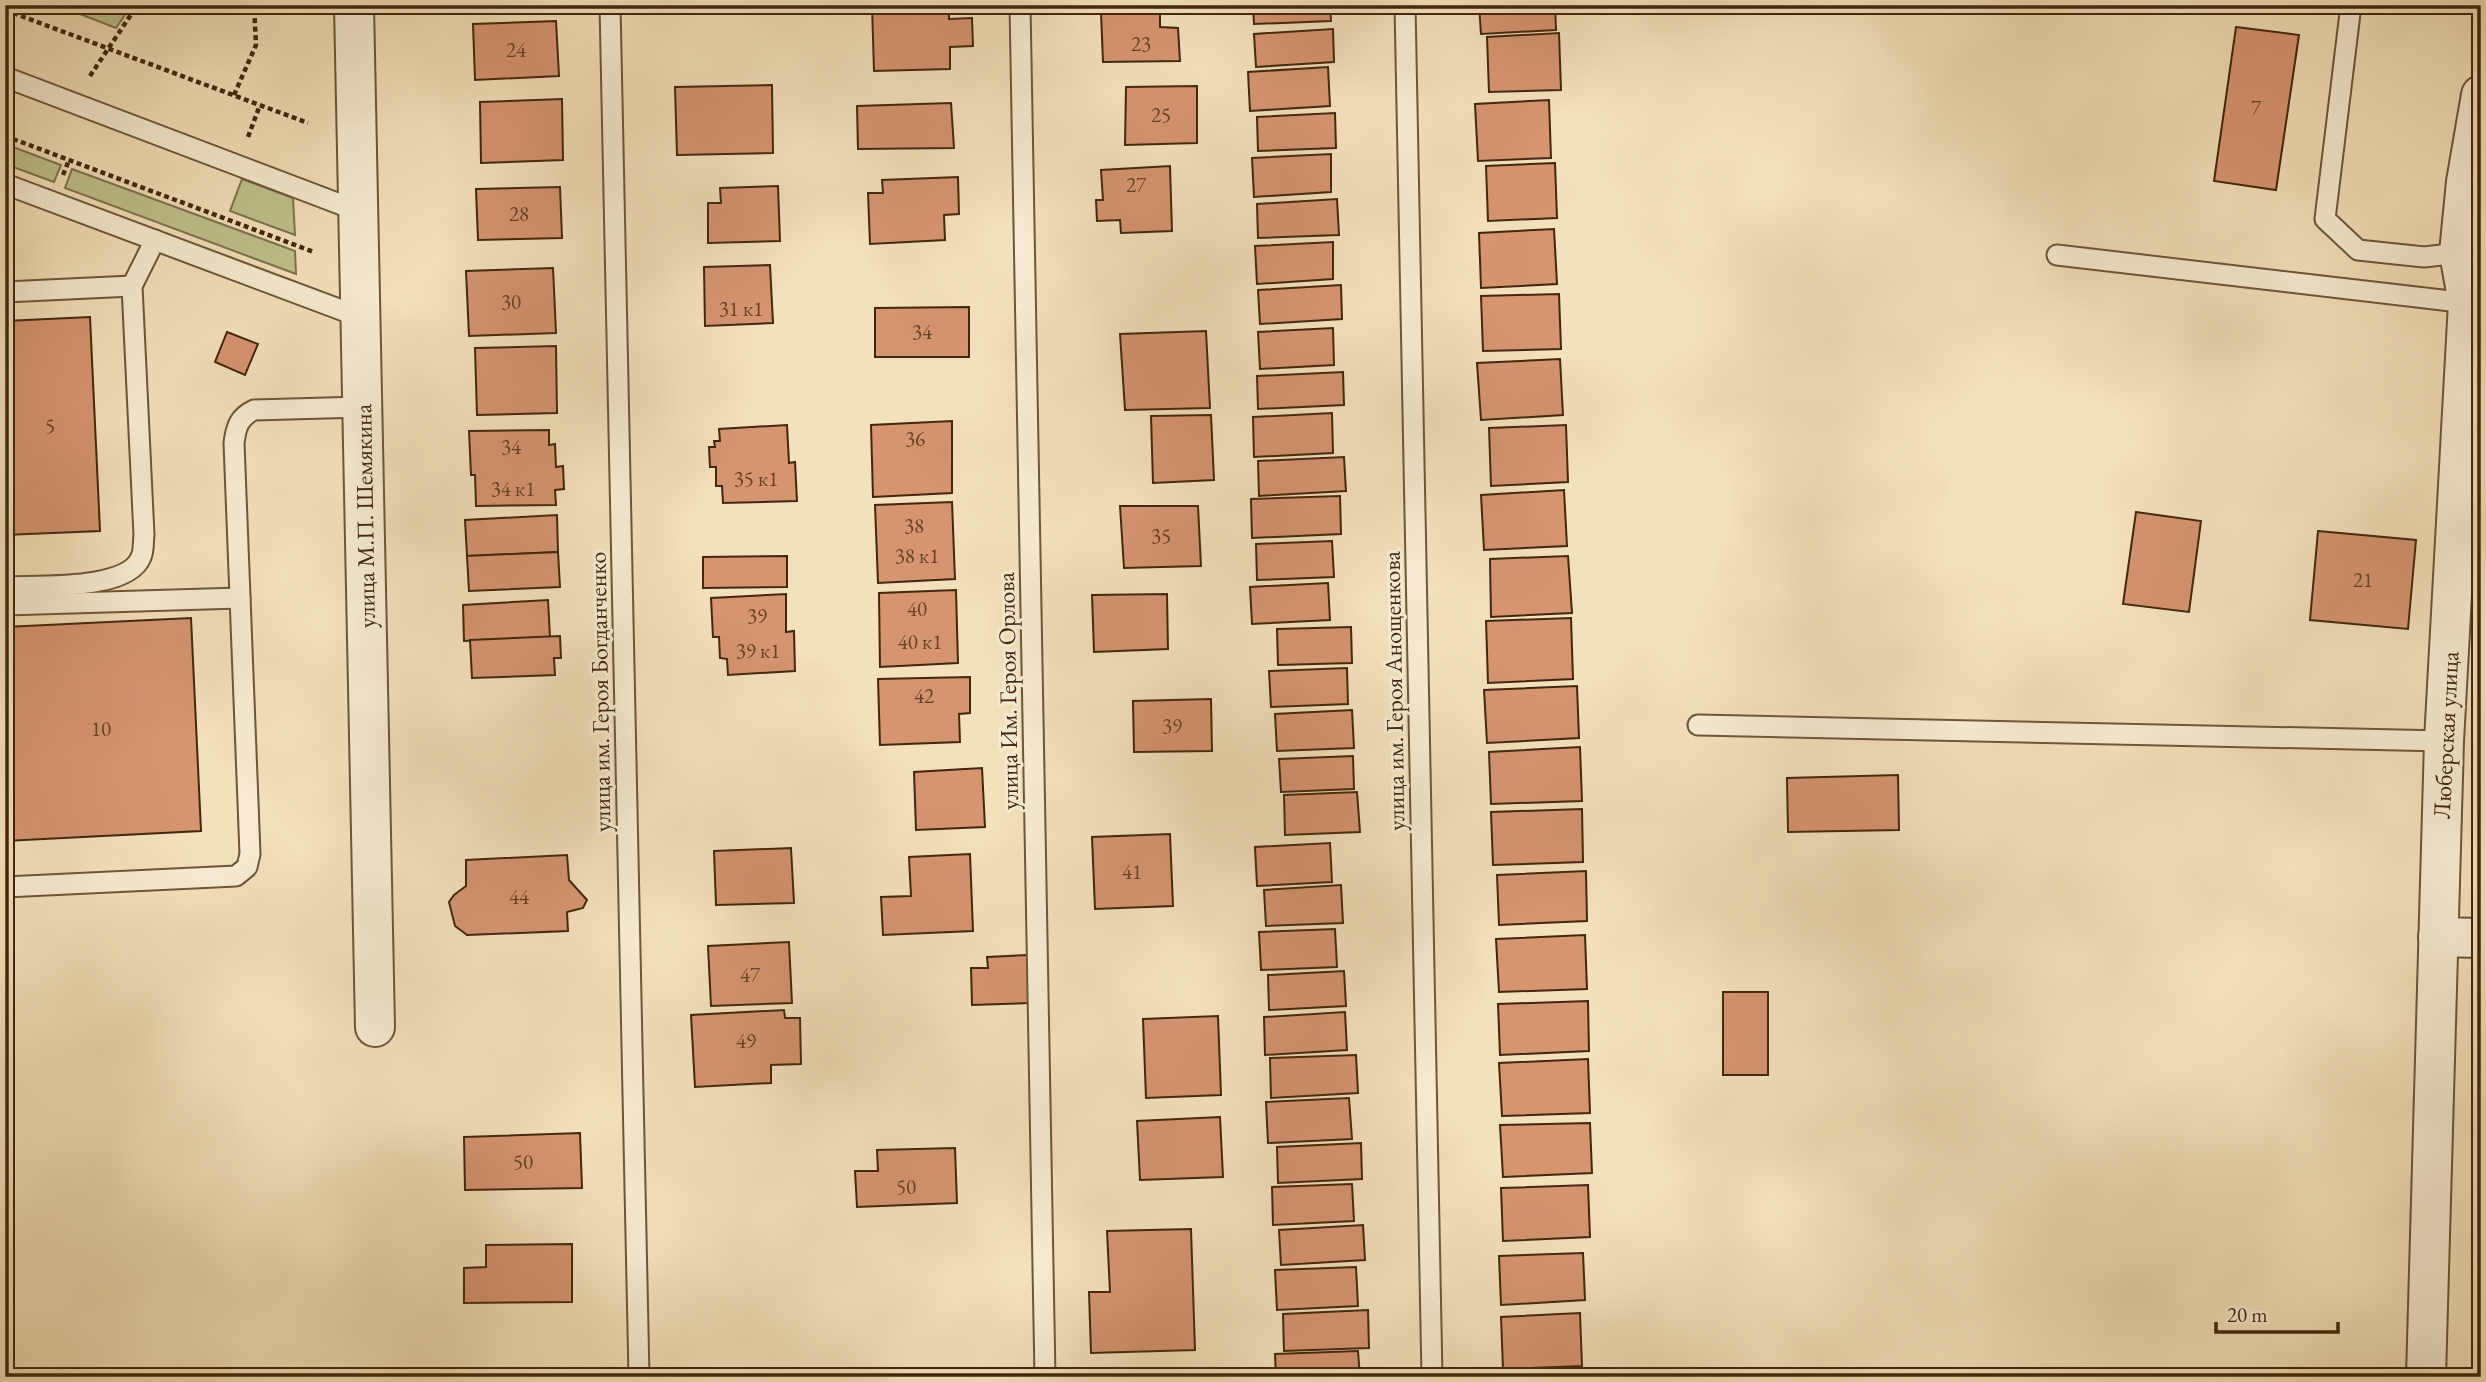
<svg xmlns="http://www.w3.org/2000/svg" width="2486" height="1382" font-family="'EB Garamond',serif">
	<rect width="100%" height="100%" fill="#f3e1bb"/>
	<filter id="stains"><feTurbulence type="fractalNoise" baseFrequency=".00286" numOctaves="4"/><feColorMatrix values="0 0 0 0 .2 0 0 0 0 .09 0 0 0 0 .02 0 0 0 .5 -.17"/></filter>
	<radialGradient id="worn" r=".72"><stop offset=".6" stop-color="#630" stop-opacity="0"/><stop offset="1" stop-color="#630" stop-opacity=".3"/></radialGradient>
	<g fill="#bec28e" stroke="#80744e" stroke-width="2">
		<polygon points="57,5 126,5 127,12 116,28"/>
		<polygon points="5,144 61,165 54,182 5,164"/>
		<polygon points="72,169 295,251 296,274 65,188"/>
		<polygon points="242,179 293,198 295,235 230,211"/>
	</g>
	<g fill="#d69471" stroke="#42270d" stroke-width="2">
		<polygon points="872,5 949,5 949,19 972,18 973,46 950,47 950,69 874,71"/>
		<polygon points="1112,5 1160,5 1160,27 1178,28 1180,61 1103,62 1101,13 1112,12"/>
		<polygon points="1253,5 1330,5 1331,21 1254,24"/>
		<polygon points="1479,5 1555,5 1556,30 1481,34"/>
		<polygon points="556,21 559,76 475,80 473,24"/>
		<polygon points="2236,27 2299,35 2276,190 2214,181"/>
		<polygon points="1333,29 1334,62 1256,67 1254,34"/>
		<polygon points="1559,33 1561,90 1489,92 1487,37"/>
		<polygon points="1328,67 1330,106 1250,111 1248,72"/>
		<polygon points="772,85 773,153 677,155 675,87"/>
		<polygon points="1197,86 1197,143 1125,145 1126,87"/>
		<polygon points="562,99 563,160 481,163 480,102"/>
		<polygon points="1549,100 1551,158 1478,161 1475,104"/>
		<polygon points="951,103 954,148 858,149 857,106"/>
		<polygon points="1335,113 1336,148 1258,151 1257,117"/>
		<polygon points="1331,154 1331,192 1254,197 1252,158"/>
		<polygon points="1555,163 1557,218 1488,221 1486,166"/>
		<polygon points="1170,166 1172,231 1121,233 1120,220 1097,221 1096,200 1103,200 1101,170"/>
		<polygon points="958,177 959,214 944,215 945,240 870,244 868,193 883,193 882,180"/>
		<polygon points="778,186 780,241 708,243 708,203 721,203 720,188"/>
		<polygon points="560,187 562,238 478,240 476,189"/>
		<polygon points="1337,199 1339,235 1258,238 1257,204"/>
		<polygon points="1554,229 1557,284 1481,288 1479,233"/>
		<polygon points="1333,242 1333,279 1257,284 1255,246"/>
		<polygon points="770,265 773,323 705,326 704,267"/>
		<polygon points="553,268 556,333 469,336 466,271"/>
		<polygon points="1341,285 1342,319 1260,324 1258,290"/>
		<polygon points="1559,294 1561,349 1483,351 1481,296"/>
		<polygon points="969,307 969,357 875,357 875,308"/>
		<polygon points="90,317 100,531 5,535 5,321"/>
		<polygon points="1333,328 1334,365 1260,369 1258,332"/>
		<polygon points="1206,331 1210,408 1125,410 1120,334"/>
		<polygon points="227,332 258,344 245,375 215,362"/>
		<polygon points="556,346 557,413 477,415 475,348"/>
		<polygon points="1560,359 1563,415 1481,420 1477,363"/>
		<polygon points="1343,372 1344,405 1258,409 1257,376"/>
		<polygon points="1332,413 1333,453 1254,457 1253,417"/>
		<polygon points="1211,415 1214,480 1153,483 1151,416"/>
		<polygon points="952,421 952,493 873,497 871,425"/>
		<polygon points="787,425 789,463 795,462 797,501 723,503 722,486 716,486 716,467 710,467 709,447 715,447 714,441 720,441 719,429"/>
		<polygon points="1566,425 1568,482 1491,486 1489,428"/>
		<polygon points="549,430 549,445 555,444 556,467 563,466 564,489 555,490 556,505 476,506 475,475 471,475 469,431"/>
		<polygon points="1344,457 1346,491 1259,496 1258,461"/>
		<polygon points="1564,490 1567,546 1484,550 1481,495"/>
		<polygon points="1340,496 1341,534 1252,538 1251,499"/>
		<polygon points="952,502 955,579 878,583 875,505"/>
		<polygon points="1120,506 1198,506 1201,566 1124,568"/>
		<polygon points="2136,512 2201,521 2189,612 2123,604"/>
		<polygon points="557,515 558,552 467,556 465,520"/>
		<polygon points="2318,531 2416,540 2408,629 2310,620"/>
		<polygon points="1332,541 1334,577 1257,580 1256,544"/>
		<polygon points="558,552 560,587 469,591 467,556"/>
		<polygon points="787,556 787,587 703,588 703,557"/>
		<polygon points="1568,556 1572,613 1491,617 1490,559"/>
		<polygon points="1328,583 1330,620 1252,624 1250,587"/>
		<polygon points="956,590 958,663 880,667 879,593"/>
		<polygon points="786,594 786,632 794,631 795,671 728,675 727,659 720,658 719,637 713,637 711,598"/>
		<polygon points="1167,594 1168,649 1094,652 1092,595"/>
		<polygon points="548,600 550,637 464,641 463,605"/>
		<polygon points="191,618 201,831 5,841 5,627"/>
		<polygon points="1571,618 1573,679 1488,683 1486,621"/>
		<polygon points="1351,627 1352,663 1278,665 1277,629"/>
		<polygon points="560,636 561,658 554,658 555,675 472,678 470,640"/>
		<polygon points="1347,668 1348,704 1271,707 1269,671"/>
		<polygon points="970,677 970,713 959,714 960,742 880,745 878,679"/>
		<polygon points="1577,686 1579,738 1487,743 1484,690"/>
		<polygon points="1211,699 1212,751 1134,752 1133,701"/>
		<polygon points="1352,710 1354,748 1277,751 1275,714"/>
		<polygon points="1580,747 1582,801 1491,804 1489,752"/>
		<polygon points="1353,756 1354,789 1281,792 1279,759"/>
		<polygon points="982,768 985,827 916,830 914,772"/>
		<polygon points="1898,775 1899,830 1788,832 1787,778"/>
		<polygon points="1357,792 1360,832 1285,835 1284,795"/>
		<polygon points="1582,809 1583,862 1493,865 1491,812"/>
		<polygon points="1170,834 1173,906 1095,909 1092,837"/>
		<polygon points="1330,843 1332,882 1257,886 1255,847"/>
		<polygon points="791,848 794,903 716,905 714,851"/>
		<polygon points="970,854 973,931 883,935 881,897 911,896 909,857"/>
		<polygon points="567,855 569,880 587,900 583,908 567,912 568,931 467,935 455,926 449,902 454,895 466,886 466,860"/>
		<polygon points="1586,871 1587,921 1499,925 1497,875"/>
		<polygon points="1341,885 1343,923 1266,926 1264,890"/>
		<polygon points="1335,929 1337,967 1261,970 1259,932"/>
		<polygon points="1585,935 1587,989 1499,992 1496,939"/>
		<polygon points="789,942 792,1003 711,1006 708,946"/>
		<polygon points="1028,955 1029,1003 972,1005 971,968 988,968 987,957"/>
		<polygon points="1344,971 1346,1006 1269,1010 1268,975"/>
		<rect x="1723" y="992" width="45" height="83"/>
		<polygon points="1588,1001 1589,1051 1500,1055 1498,1004"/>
		<polygon points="784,1010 785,1018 800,1018 801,1064 771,1065 771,1083 695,1087 691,1015"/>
		<polygon points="1345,1012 1347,1050 1265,1055 1264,1017"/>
		<polygon points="1218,1016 1221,1095 1146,1098 1143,1019"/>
		<polygon points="1356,1055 1358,1093 1271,1098 1270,1058"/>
		<polygon points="1588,1059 1590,1113 1502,1116 1499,1063"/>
		<polygon points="1349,1098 1352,1139 1268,1143 1266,1102"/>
		<polygon points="1220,1117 1223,1177 1140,1180 1137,1121"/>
		<polygon points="1590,1123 1592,1173 1503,1177 1500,1125"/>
		<polygon points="580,1133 582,1188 465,1190 464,1137"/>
		<polygon points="1361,1143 1362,1179 1278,1183 1277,1147"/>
		<polygon points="955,1148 957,1203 857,1207 855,1171 878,1171 877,1150"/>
		<polygon points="1352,1184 1354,1221 1273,1225 1272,1187"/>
		<polygon points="1588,1185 1590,1237 1503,1241 1501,1188"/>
		<polygon points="1363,1225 1365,1260 1281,1265 1279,1230"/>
		<polygon points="1191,1229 1195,1350 1091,1353 1089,1292 1110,1292 1107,1231"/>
		<polygon points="572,1244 572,1302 464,1303 464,1268 486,1267 486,1245"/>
		<polygon points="1583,1253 1585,1300 1501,1305 1499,1256"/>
		<polygon points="1356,1267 1358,1306 1277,1310 1275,1270"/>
		<polygon points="1368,1310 1369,1348 1284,1351 1283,1314"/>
		<polygon points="1580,1313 1582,1366 1503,1369 1501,1317"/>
		<polygon points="1358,1351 1360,1377 1276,1377 1275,1354"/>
		<polygon points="1601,1371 1601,1377 1493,1377 1493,1376"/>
		<polygon points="1206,1372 1206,1377 1118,1377 1118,1374"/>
	</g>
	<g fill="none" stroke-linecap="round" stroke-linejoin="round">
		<defs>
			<g id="lane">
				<polyline points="610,5 639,1377"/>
				<polyline points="1020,5 1045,1377"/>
				<polyline points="1405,5 1432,1377"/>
				<polyline points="2351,5 2325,219 2358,250 2424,257 2459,253"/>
				<polyline points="5,77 358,211"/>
				<polyline points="5,184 360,317"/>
				<polyline points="2057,255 2468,303"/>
				<polyline points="5,292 132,286"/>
				<path d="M5 587C37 585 128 591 141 557 144 551 143 542 144 535L132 286 155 240"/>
				<polyline points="5,605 240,598"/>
				<polyline points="1698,725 2444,741"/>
				<path d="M5 887 236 876 247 867 250 854 234 443C236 427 239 417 254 410L362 407"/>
			</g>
			<g id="street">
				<polyline points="354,5 375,1027"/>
				<polyline points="2438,937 2481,938"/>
				<polyline points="2426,1377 2444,741 2468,303 2459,253 2466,182 2481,95"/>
			</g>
		</defs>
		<use href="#lane" stroke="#6e5638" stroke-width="23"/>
		<use href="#street" stroke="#6e5638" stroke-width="42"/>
		<g stroke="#42270d" stroke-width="4.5" stroke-dasharray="5 3.5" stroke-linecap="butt">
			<polyline points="5,10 308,123"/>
			<polyline points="90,76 132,13 131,5"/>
			<polyline points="234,95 256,45 254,5"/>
			<polyline points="5,136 314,252"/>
			<polyline points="248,137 260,105"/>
			<polyline points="63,175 69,160"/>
		</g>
		<use href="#lane" stroke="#f7ecd3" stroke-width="19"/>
		<use href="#street" stroke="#f7ecd3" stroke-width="38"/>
	</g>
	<g text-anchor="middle" stroke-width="6" stroke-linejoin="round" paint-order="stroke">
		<g font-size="21" fill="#674226">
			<text x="1141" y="51">23</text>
			<text x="516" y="57">24</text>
			<text x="2256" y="115">7</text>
			<text x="1161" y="122">25</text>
			<text x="1136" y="192">27</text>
			<text x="519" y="221">28</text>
			<text x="511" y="309">30</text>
			<text x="741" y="316">31 к1</text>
			<text x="922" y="339">34</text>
			<text x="50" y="433">5</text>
			<text x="915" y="446">36</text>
			<text x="511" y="454">34</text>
			<text x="756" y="486">35 к1</text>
			<text x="513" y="496">34 к1</text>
			<text x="914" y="533">38</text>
			<text x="1161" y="543">35</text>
			<text x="917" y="563">38 к1</text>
			<text x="2363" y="587">21</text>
			<text x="917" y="616">40</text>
			<text x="757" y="623">39</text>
			<text x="920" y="649">40 к1</text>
			<text x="758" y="658">39 к1</text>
			<text x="924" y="703">42</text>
			<text x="1172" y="733">39</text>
			<text x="101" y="736">10</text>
			<text x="1132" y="879">41</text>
			<text x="519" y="904">44</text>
			<text x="750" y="982">47</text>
			<text x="746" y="1048">49</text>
			<text x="523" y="1169">50</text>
			<text x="906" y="1194">50</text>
		</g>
		<g font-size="24" fill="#42270d" stroke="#f7ecd3">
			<text transform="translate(365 516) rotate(-91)" y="8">улица М.П. Шемякина</text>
			<text transform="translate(1008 691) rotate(-91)" y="8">улица Им. Героя Орлова</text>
			<text transform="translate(1394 691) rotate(-91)" y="8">улица им. Героя Анощенкова</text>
			<text transform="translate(600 692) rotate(-91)" y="8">улица им. Героя Богданченко</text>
			<text transform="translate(2446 735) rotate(-87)" y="8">Люберская улица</text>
		</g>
	</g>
	<rect width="2486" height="1382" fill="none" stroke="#f3e1bb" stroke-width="28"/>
	<rect x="7" y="7" width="2472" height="1368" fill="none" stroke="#42270d" stroke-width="3.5"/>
	<rect x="14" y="14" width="2458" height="1354" fill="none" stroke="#42270d" stroke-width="2"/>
	<path d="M2216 1322v10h122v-10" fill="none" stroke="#42270d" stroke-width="3.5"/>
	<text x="2227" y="1322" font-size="21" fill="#42270d" stroke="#f7ecd3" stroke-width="5" paint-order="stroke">20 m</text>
	<rect width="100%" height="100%" filter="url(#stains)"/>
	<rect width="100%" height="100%" fill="url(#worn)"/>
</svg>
